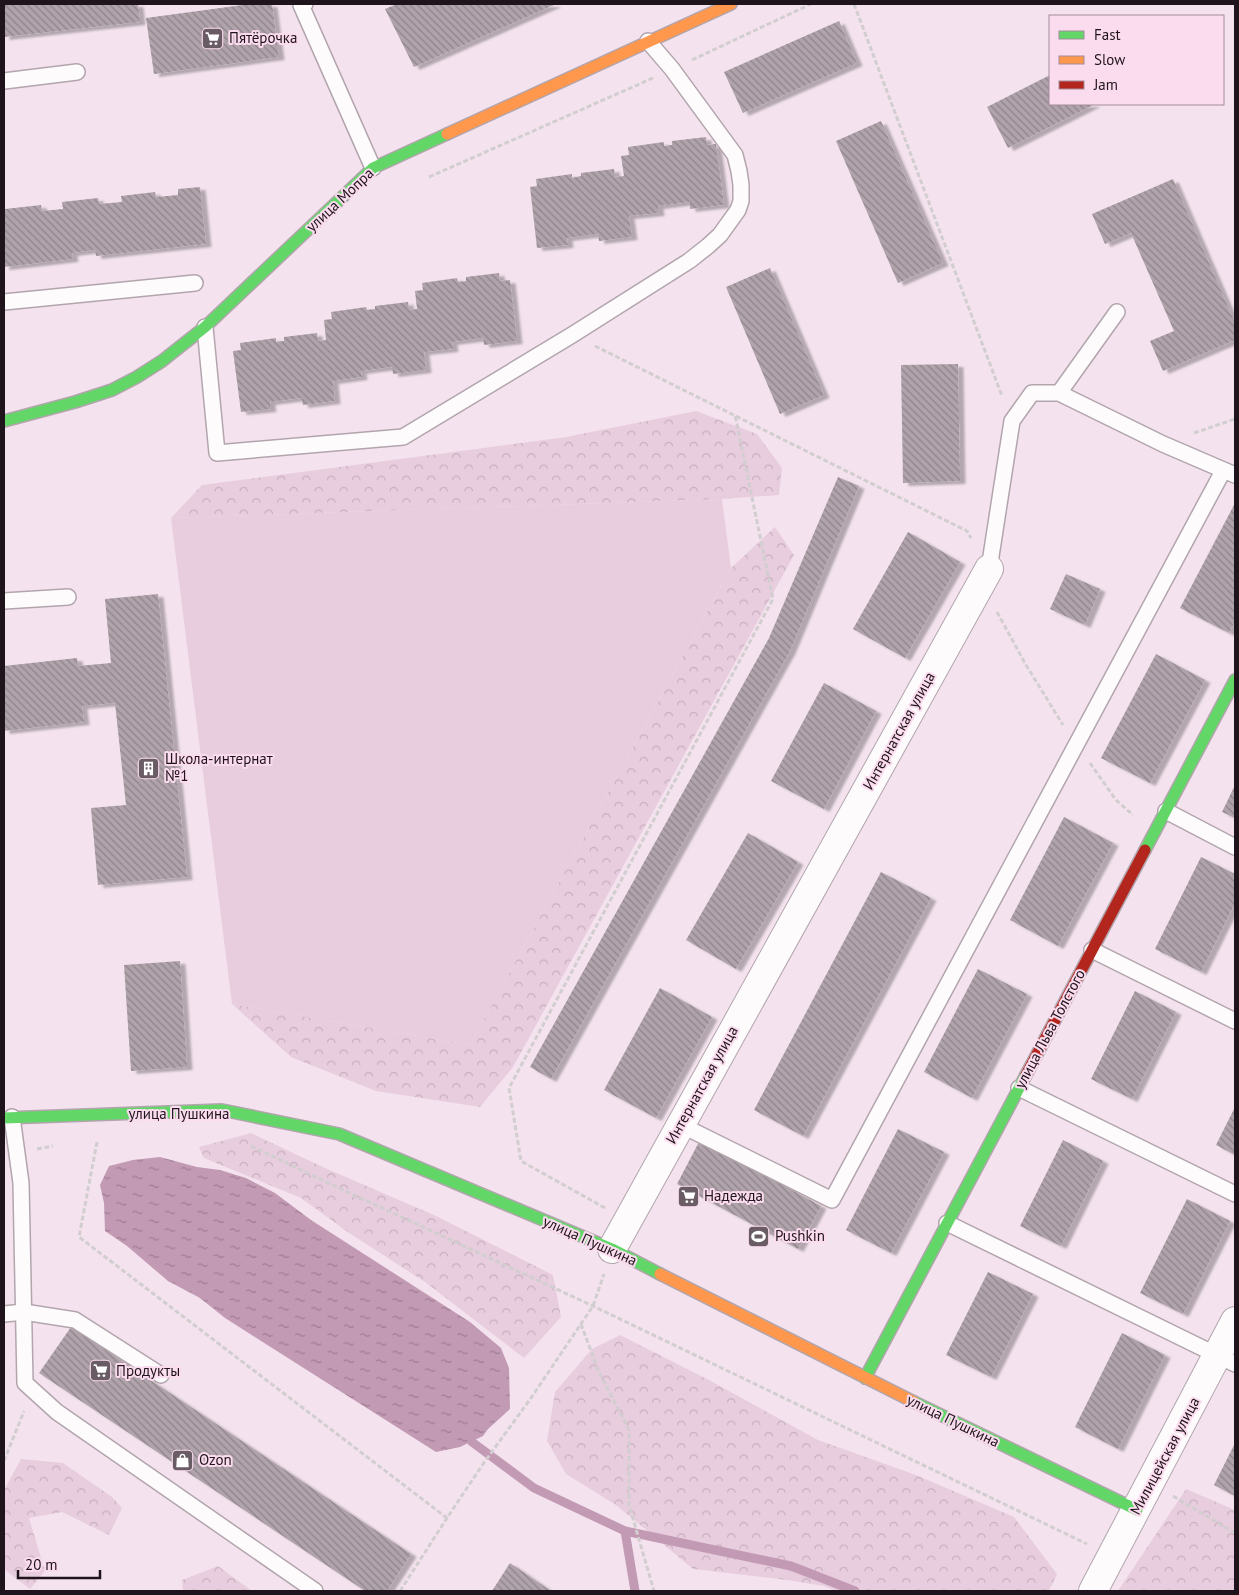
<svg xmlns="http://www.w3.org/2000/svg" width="1239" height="1595" font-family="'PT Sans',sans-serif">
	<defs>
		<pattern id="forest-crowns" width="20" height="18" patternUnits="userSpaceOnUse" patternTransform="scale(1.25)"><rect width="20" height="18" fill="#e8cdde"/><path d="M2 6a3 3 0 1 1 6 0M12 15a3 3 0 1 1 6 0" fill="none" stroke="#c7afbe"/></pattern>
		<pattern id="water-ripples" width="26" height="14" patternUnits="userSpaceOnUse" patternTransform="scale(1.25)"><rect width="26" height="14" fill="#c39ab4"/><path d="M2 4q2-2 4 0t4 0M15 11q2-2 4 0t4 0" fill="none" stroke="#9e7c92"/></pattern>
		<pattern id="building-back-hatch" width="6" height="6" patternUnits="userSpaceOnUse" patternTransform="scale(1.25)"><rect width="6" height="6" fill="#b0a3ab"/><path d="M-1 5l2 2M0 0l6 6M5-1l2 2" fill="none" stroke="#8f848a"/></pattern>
		<filter id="shadow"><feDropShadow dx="5.5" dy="3" stdDeviation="1" flood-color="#0004"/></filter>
	</defs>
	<rect width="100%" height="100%" fill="#f4e3ee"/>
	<polygon fill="#e8cdde" points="722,499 731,568 470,1045 232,1004 171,518"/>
	<g fill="url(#forest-crowns)">
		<polygon points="696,411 757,434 782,468 779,495 722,499 171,518 202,485 566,437"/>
		<polygon points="775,527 794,555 513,1067 480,1107 376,1091 291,1057 232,1004 470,1045 731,568"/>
		<polygon points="251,1133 325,1168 436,1216 553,1275 561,1317 524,1358 425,1282 349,1233 301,1198 204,1158 199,1147"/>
		<polygon points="620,1335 709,1380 818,1440 916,1475 1014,1517 1057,1574 1049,1591 836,1591 824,1586 787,1580 693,1569 616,1505 566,1474 547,1441 555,1392 592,1349"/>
		<polygon points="21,1459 63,1463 112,1497 122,1508 109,1535 62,1512 29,1518 45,1571 30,1589 4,1569 4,1490"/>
		<polygon points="1186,1489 1235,1510 1235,1591 1118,1591"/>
		<polygon points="218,1566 252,1591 183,1591 182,1580"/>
	</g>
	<polygon fill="url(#water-ripples)" points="160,1157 197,1167 220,1170 246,1178 275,1193 311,1220 470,1322 501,1348 509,1368 510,1409 488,1429 483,1436 460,1447 436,1452 225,1318 200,1298 168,1281 127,1246 105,1231 104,1203 100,1185 109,1166 133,1160"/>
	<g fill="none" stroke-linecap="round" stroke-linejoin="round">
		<g stroke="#c39ab4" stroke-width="9">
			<polyline points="472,1442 534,1488 625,1531 791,1566 855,1591"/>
			<polyline points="625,1531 635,1591"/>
		</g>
	</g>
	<g fill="url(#building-back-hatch)" filter="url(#shadow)">
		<polygon points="4,4 138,4 140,22 4,37"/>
		<polygon points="250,4 272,4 279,57 154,74 146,18"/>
		<polygon points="397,4 556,4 414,67 385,9"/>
		<polygon points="839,21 857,63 743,113 724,72"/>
		<polygon points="1050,75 1050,104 1095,104 1008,148 987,107"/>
		<polygon points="881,121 943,263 898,283 836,141"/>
		<polygon points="706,137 707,145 716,144 724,205 690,209 690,202 658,206 659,213 629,216 632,237 599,241 598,234 567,238 568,245 537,248 530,187 537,186 536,179 572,174 572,178 581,176 581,173 614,169 615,177 624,176 621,156 629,155 628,147 664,142 664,146 672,145 672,141"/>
		<polygon points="1173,179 1235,323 1235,340 1163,371 1150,341 1174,331 1131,233 1105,244 1092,214"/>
		<polygon points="200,187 206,244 96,256 95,250 72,253 73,259 4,267 5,209 41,205 42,211 63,209 62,202 98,198 99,204 122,202 121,196 155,192 156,197 178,195 178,189"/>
		<polygon points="770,268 824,395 780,414 726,287"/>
		<polygon points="499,273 500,281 510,280 517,341 484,345 483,338 452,342 453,349 424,352 426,370 393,374 392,367 361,371 362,377 333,381 335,401 303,405 301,398 270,402 271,409 241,412 233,351 241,350 240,343 276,338 276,342 284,341 284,337 317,333 318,341 326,340 324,320 332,319 331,312 366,307 367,310 375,309 375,306 408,302 409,310 417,309 415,291 423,290 422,283 457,278 458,282 466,281 466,277"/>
		<polygon points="958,364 960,481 903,483 901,365"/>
		<polygon points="838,477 859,486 790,651 551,1079 530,1067 769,638"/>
		<polygon points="1235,503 1235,621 1229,633 1180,608"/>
		<polygon points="908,532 960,562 905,658 853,629"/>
		<polygon points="1066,574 1100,589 1085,625 1050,609"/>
		<polygon points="158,594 187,877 98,885 91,808 126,805 115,703 82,706 84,722 4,731 4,666 77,658 78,666 111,663 105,599"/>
		<polygon points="1156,654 1205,680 1150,783 1101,758"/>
		<polygon points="824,683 876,711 824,809 771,781"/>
		<polygon points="1235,785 1235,818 1222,812"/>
		<polygon points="1064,817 1113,843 1058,946 1010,920"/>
		<polygon points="748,833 798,862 736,969 686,940"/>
		<polygon points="1201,857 1235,874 1235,903 1201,972 1155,949"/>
		<polygon points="881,872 931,898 803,1136 754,1110"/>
		<polygon points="180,961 187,1067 131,1071 124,965"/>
		<polygon points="978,969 1027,994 972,1098 924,1072"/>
		<polygon points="660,988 712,1017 656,1118 604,1090"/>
		<polygon points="1135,991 1176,1012 1132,1099 1091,1079"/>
		<polygon points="1235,1107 1235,1155 1216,1145"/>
		<polygon points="898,1129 944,1152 891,1253 846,1230"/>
		<polygon points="700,1140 821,1206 798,1249 677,1184"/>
		<polygon points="1063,1140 1103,1161 1061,1246 1020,1226"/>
		<polygon points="1187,1199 1230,1221 1183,1314 1140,1293"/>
		<polygon points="988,1272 1033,1294 991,1377 946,1355"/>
		<polygon points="71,1327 411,1554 387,1591 365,1591 39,1373"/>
		<polygon points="1122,1333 1165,1355 1118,1449 1075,1427"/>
		<polygon points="1235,1443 1235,1496 1214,1485"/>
		<polygon points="510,1563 551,1591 492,1591"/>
	</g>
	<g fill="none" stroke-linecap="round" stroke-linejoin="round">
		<defs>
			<g id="lane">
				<polyline points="305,4 301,5 373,168"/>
				<polyline points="4,81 77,72"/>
				<polyline points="4,302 195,283"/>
				<polyline points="205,327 217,453 403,437 572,335 689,261 708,246 720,235 738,210 741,201 741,185 739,171 735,155 672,69 648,41"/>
				<polyline points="1059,393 1117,312"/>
				<polyline points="989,569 1012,421 1032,393 1059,393 1163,444 1235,475"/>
				<polyline points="4,601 68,597"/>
				<polyline points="1166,811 1235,847"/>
				<polyline points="1092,950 1235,1021"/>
				<polyline points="1019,1088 1235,1194"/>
				<polyline points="12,1117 21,1183 25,1383 57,1412 315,1591"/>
				<polyline points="681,1125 832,1200 1223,471"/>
				<polyline points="947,1223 1235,1364"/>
				<polyline points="4,1314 24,1312 75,1320 161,1375"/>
			</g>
			<g id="street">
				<polyline points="612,1249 989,569"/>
				<polyline points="1093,1591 1235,1321"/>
			</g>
			<g id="fast">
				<polyline points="4,421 75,402 112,390 137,377 162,361 205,327 373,168 447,134"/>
				<polyline points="1145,850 1235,680"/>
				<polyline points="4,1118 222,1110 339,1134 612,1249 660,1274"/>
				<polyline points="865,1378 1026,1075"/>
				<polyline points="914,1402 1137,1510"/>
			</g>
			<g id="slow">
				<polyline points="447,134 731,4"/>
				<polyline points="660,1274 914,1402"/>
			</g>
			<polyline id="jam" points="1026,1075 1145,850"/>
		</defs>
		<use href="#lane" stroke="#b2a5ad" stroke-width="18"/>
		<use href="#street" stroke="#b2a5ad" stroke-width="30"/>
		<use href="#fast" stroke="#b2a5ad" stroke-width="14"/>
		<use href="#slow" stroke="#b2a5ad" stroke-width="14"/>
		<use href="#jam" stroke="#b2a5ad" stroke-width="14"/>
		<g stroke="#d2ced0" stroke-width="3" stroke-dasharray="5 2.5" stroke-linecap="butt">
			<polyline points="854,4 1002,396"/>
			<polyline points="692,60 811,4"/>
			<polyline points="429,177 653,78"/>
			<polyline points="595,346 967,531 971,538"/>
			<polyline points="1194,433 1235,419"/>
			<polyline points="997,612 1026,665 1063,725"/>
			<polyline points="1090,763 1116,800 1133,815"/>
			<polyline points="97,1142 79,1237 447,1518 483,1464 531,1398 593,1306 604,1274"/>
			<polyline points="251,1146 339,1188 593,1306 1087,1544"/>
			<polyline points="37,1149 53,1146"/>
			<polyline points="605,1208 521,1161 509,1088 773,599 735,415"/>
			<polyline points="581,1324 598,1370 629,1430 629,1505 654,1591"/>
			<polyline points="4,1461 24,1411"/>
			<polyline points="1173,1496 1235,1533"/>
			<polyline points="400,1591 447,1518"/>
		</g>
		<use href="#lane" stroke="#fdfbfc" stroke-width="15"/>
		<use href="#street" stroke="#fdfbfc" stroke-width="28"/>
		<use href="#fast" stroke="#63d668" stroke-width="11"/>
		<use href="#slow" stroke="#ff974d" stroke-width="11"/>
		<use href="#jam" stroke="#b3261e" stroke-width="11"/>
	</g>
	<defs>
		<symbol id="supermarket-square" viewBox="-11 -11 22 22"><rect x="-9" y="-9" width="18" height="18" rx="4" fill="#6a5c65" stroke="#fbdcef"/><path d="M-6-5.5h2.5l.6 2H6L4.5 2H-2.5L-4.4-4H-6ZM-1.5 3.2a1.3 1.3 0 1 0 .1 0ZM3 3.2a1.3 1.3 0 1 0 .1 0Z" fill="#fff"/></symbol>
		<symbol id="building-square" viewBox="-11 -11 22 22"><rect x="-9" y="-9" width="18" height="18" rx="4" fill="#6a5c65" stroke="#fbdcef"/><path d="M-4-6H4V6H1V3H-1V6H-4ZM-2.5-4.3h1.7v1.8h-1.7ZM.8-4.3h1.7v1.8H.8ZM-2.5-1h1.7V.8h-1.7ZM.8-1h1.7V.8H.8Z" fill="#fff"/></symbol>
		<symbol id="stadium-square" viewBox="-11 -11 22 22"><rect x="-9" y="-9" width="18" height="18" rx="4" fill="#6a5c65" stroke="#fbdcef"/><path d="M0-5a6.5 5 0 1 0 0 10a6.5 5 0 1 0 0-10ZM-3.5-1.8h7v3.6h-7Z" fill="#fff"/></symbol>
		<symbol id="shop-square" viewBox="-11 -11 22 22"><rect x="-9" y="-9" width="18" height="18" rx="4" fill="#6a5c65" stroke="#fbdcef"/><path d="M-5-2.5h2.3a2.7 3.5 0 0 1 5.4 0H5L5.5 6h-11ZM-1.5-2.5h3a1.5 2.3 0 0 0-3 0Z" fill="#fff"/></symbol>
	</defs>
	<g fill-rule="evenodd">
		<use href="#supermarket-square" x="200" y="26" width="25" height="25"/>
		<use href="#building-square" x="136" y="756" width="25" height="25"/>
		<use href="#supermarket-square" x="676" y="1184" width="25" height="25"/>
		<use href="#stadium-square" x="746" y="1224" width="25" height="25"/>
		<use href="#supermarket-square" x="88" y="1358" width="25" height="25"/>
		<use href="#shop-square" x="170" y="1448" width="25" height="25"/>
	</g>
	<g text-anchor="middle" stroke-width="4" stroke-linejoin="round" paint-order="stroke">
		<g font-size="15" fill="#1f141b" stroke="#fbdcef" text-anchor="start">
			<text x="229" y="43">Пятёрочка</text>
			<text x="165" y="764">Школа-интернат<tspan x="165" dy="17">№1</tspan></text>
			<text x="704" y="1201">Надежда</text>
			<text x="775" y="1241">Pushkin</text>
			<text x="116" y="1376">Продукты</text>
			<text x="199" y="1465">Ozon</text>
		</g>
		<g font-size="15" fill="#1f141b" stroke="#fbdcef">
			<text transform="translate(340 200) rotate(-43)" y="5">улица Мопра</text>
			<text transform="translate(899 731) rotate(-61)" y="5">Интернатская улица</text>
			<text transform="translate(1050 1029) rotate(-62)" y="5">улица Льва Толстого</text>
			<text transform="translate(702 1085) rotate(-61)" y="5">Интернатская улица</text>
			<text x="179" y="1119">улица Пушкина</text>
			<text transform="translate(590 1241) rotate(24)" y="5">улица Пушкина</text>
			<text transform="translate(953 1421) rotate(26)" y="5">улица Пушкина</text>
			<text transform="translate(1165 1456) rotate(-62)" y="5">Милицейская улица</text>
		</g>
	</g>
	<rect width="1239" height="1595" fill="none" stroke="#1f141b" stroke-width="10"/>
	<rect x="1049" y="15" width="175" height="90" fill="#fbdcef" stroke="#a38c9a"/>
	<rect x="1059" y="31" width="25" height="8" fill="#63d668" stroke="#a38c9a"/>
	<text x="1094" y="40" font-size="15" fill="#1f141b">Fast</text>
	<rect x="1059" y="56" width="25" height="8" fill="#ff974d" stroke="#a38c9a"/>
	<text x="1094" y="65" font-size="15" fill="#1f141b">Slow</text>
	<rect x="1059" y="81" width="25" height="8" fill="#b3261e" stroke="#a38c9a"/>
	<text x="1094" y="90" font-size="15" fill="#1f141b">Jam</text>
	<path d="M18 1570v8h82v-8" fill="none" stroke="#1f141b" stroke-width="2.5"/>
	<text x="25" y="1570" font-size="15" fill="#1f141b" stroke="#fbdcef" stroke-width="4" paint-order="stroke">20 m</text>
</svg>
